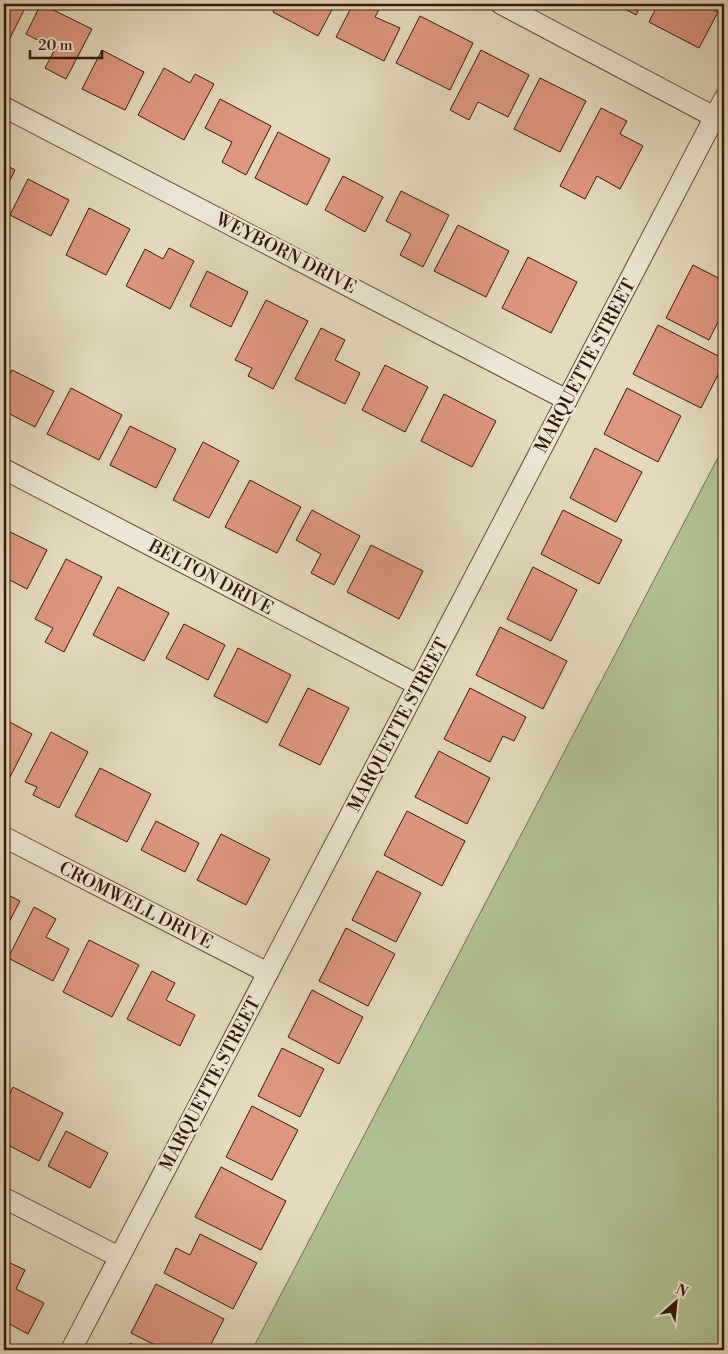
<svg xmlns="http://www.w3.org/2000/svg" width="728" height="1354" font-family="'Libre Bodoni',serif">
	<rect width="100%" height="100%" fill="#e3dabd"/>
	<filter id="stains"><feTurbulence type="fractalNoise" baseFrequency=".004" numOctaves="4"/><feColorMatrix values="0 0 0 0 .2 0 0 0 0 .09 0 0 0 0 .02 0 0 0 .5 -.17"/></filter>
	<radialGradient id="worn" r=".72"><stop offset=".6" stop-color="#630" stop-opacity="0"/><stop offset="1" stop-color="#630" stop-opacity=".3"/></radialGradient>
	<polygon fill="#b1c093" stroke="#746c4e" points="724,446 724,1350 252,1350"/>
	<g fill="#de967e" stroke="#371808">
		<polygon points="4,4 27,4 5,48 4,47"/>
		<polygon points="41,4 92,29 66,79 45,68 55,49 26,34"/>
		<polygon points="277,4 335,4 318,36 273,12"/>
		<polygon points="353,4 382,4 375,17 400,28 384,61 336,37"/>
		<polygon points="616,4 641,4 636,15"/>
		<polygon points="658,4 701,4 718,12 699,48 649,22"/>
		<polygon points="420,16 473,43 450,90 396,63"/>
		<polygon points="102,50 144,72 125,110 82,89"/>
		<polygon points="481,50 529,75 508,117 478,102 469,120 450,110"/>
		<polygon points="164,68 190,83 195,74 214,84 184,140 138,115"/>
		<polygon points="540,78 586,101 560,152 514,129"/>
		<polygon points="220,99 271,126 246,175 222,162 232,142 205,128"/>
		<polygon points="601,108 627,121 620,134 643,146 620,189 597,176 585,199 560,186"/>
		<polygon points="278,132 330,159 307,205 255,178"/>
		<polygon points="4,164 15,170 4,192"/>
		<polygon points="343,176 383,197 365,232 325,210"/>
		<polygon points="28,179 69,200 51,236 10,215"/>
		<polygon points="401,191 449,215 423,267 400,255 411,234 386,221"/>
		<polygon points="89,208 130,229 106,275 66,255"/>
		<polygon points="458,225 509,251 486,297 434,271"/>
		<polygon points="169,248 194,261 170,309 126,286 145,249 163,259"/>
		<polygon points="528,257 577,282 551,333 502,308"/>
		<polygon points="693,265 724,281 724,310 709,340 666,318"/>
		<polygon points="207,271 248,292 231,327 190,306"/>
		<polygon points="266,300 308,321 273,389 248,376 252,368 235,360"/>
		<polygon points="658,325 724,359 724,363 701,408 633,374"/>
		<polygon points="321,328 345,340 335,360 360,373 345,404 295,379"/>
		<polygon points="385,365 428,387 405,432 362,410"/>
		<polygon points="12,370 54,391 35,427 4,411 4,386"/>
		<polygon points="71,388 122,415 99,460 47,434"/>
		<polygon points="627,388 681,416 658,462 604,434"/>
		<polygon points="444,394 496,421 472,467 421,441"/>
		<polygon points="130,426 176,449 156,488 110,465"/>
		<polygon points="203,442 239,461 209,518 173,500"/>
		<polygon points="595,448 642,472 616,522 570,498"/>
		<polygon points="250,480 301,507 277,553 225,527"/>
		<polygon points="312,510 360,536 334,585 311,573 321,554 296,540"/>
		<polygon points="563,510 622,540 599,584 541,554"/>
		<polygon points="4,529 47,550 27,589 4,577"/>
		<polygon points="371,545 423,571 399,619 347,592"/>
		<polygon points="66,559 102,577 64,652 45,642 53,628 35,619"/>
		<polygon points="533,567 577,590 551,641 507,619"/>
		<polygon points="118,587 169,613 144,661 93,635"/>
		<polygon points="184,624 225,645 208,680 166,658"/>
		<polygon points="500,627 567,661 543,709 476,675"/>
		<polygon points="238,648 291,675 267,723 214,696"/>
		<polygon points="308,688 349,708 320,765 279,745"/>
		<polygon points="470,688 526,717 514,741 503,736 490,762 444,739"/>
		<polygon points="4,719 32,734 8,781 4,779"/>
		<polygon points="51,732 88,752 59,808 33,795 37,787 25,782"/>
		<polygon points="439,751 490,778 467,824 415,797"/>
		<polygon points="100,768 151,794 127,842 75,816"/>
		<polygon points="407,811 465,841 442,886 384,855"/>
		<polygon points="156,821 199,843 185,872 141,850"/>
		<polygon points="221,834 270,859 246,905 197,880"/>
		<polygon points="377,871 421,893 396,942 352,920"/>
		<polygon points="4,893 20,901 4,932"/>
		<polygon points="34,907 56,919 46,937 69,949 53,981 8,958"/>
		<polygon points="346,928 395,954 368,1006 319,981"/>
		<polygon points="89,940 139,965 112,1017 63,992"/>
		<polygon points="152,971 175,983 166,1000 195,1015 180,1046 127,1019"/>
		<polygon points="312,990 363,1017 339,1064 288,1037"/>
		<polygon points="282,1048 324,1069 300,1117 258,1096"/>
		<polygon points="13,1087 63,1113 39,1161 4,1143 4,1106"/>
		<polygon points="252,1106 298,1130 272,1180 226,1157"/>
		<polygon points="66,1131 108,1153 90,1188 48,1166"/>
		<polygon points="221,1167 286,1201 261,1250 195,1217"/>
		<polygon points="200,1234 257,1263 233,1309 164,1273 176,1248 190,1255"/>
		<polygon points="4,1260 25,1270 16,1289 44,1303 28,1334 4,1321"/>
		<polygon points="156,1284 224,1319 208,1350 165,1350 131,1333"/>
		<polygon points="130,1343 143,1350 126,1350"/>
	</g>
	<g fill="none" stroke-linecap="round" stroke-linejoin="round">
		<defs>
			<g id="minor">
				<polyline points="501,4 724,122"/>
				<polyline points="4,107 567,400"/>
				<polyline points="4,469 418,685"/>
				<polyline points="4,837 268,973"/>
				<polyline points="4,1198 119,1257"/>
				<polyline points="71,1350 724,99"/>
			</g>
		</defs>
		<use href="#minor" stroke="#624835" stroke-width="22"/>
		<use href="#minor" stroke="#ede7d4" stroke-width="20"/>
	</g>
	<g text-anchor="middle" stroke-width="4.5" stroke-linejoin="round" paint-order="stroke">
		<g font-size="18" fill="#371808" stroke="#ede7d4">
			<text transform="translate(286 253) rotate(27)" y="6">WEYBORN DRIVE</text>
			<text transform="translate(585 366) rotate(-62)" y="6">MARQUETTE STREET</text>
			<text transform="translate(211 577) rotate(28)" y="6">BELTON DRIVE</text>
			<text transform="translate(398 725) rotate(-62)" y="6">MARQUETTE STREET</text>
			<text transform="translate(136 905) rotate(27)" y="6">CROMWELL DRIVE</text>
			<text transform="translate(210 1084) rotate(-62)" y="6">MARQUETTE STREET</text>
		</g>
	</g>
	<rect width="728" height="1354" fill="none" stroke="#e3dabd" stroke-width="20"/>
	<rect x="5" y="5" width="718" height="1344" fill="none" stroke="#371808" stroke-width="2.5"/>
	<rect x="10" y="10" width="708" height="1334" fill="none" stroke="#371808"/>
	<g transform="translate(676 1302) rotate(27)" stroke="#ede7d4" stroke-width="4" paint-order="stroke">
	<path d="M0-4L9 19L0 12L-9 19Z" fill="#371808"/>
	<text y="-8" font-size="14" font-weight="bold" text-anchor="middle" fill="#371808">N</text>
	</g>
	<path d="M30 50v8h72v-8" fill="none" stroke="#371808" stroke-width="2.5"/>
	<text x="38" y="50" font-size="15" fill="#371808" stroke="#ede7d4" stroke-width="4" paint-order="stroke">20 m</text>
	<rect width="100%" height="100%" filter="url(#stains)"/>
	<rect width="100%" height="100%" fill="url(#worn)"/>
</svg>
